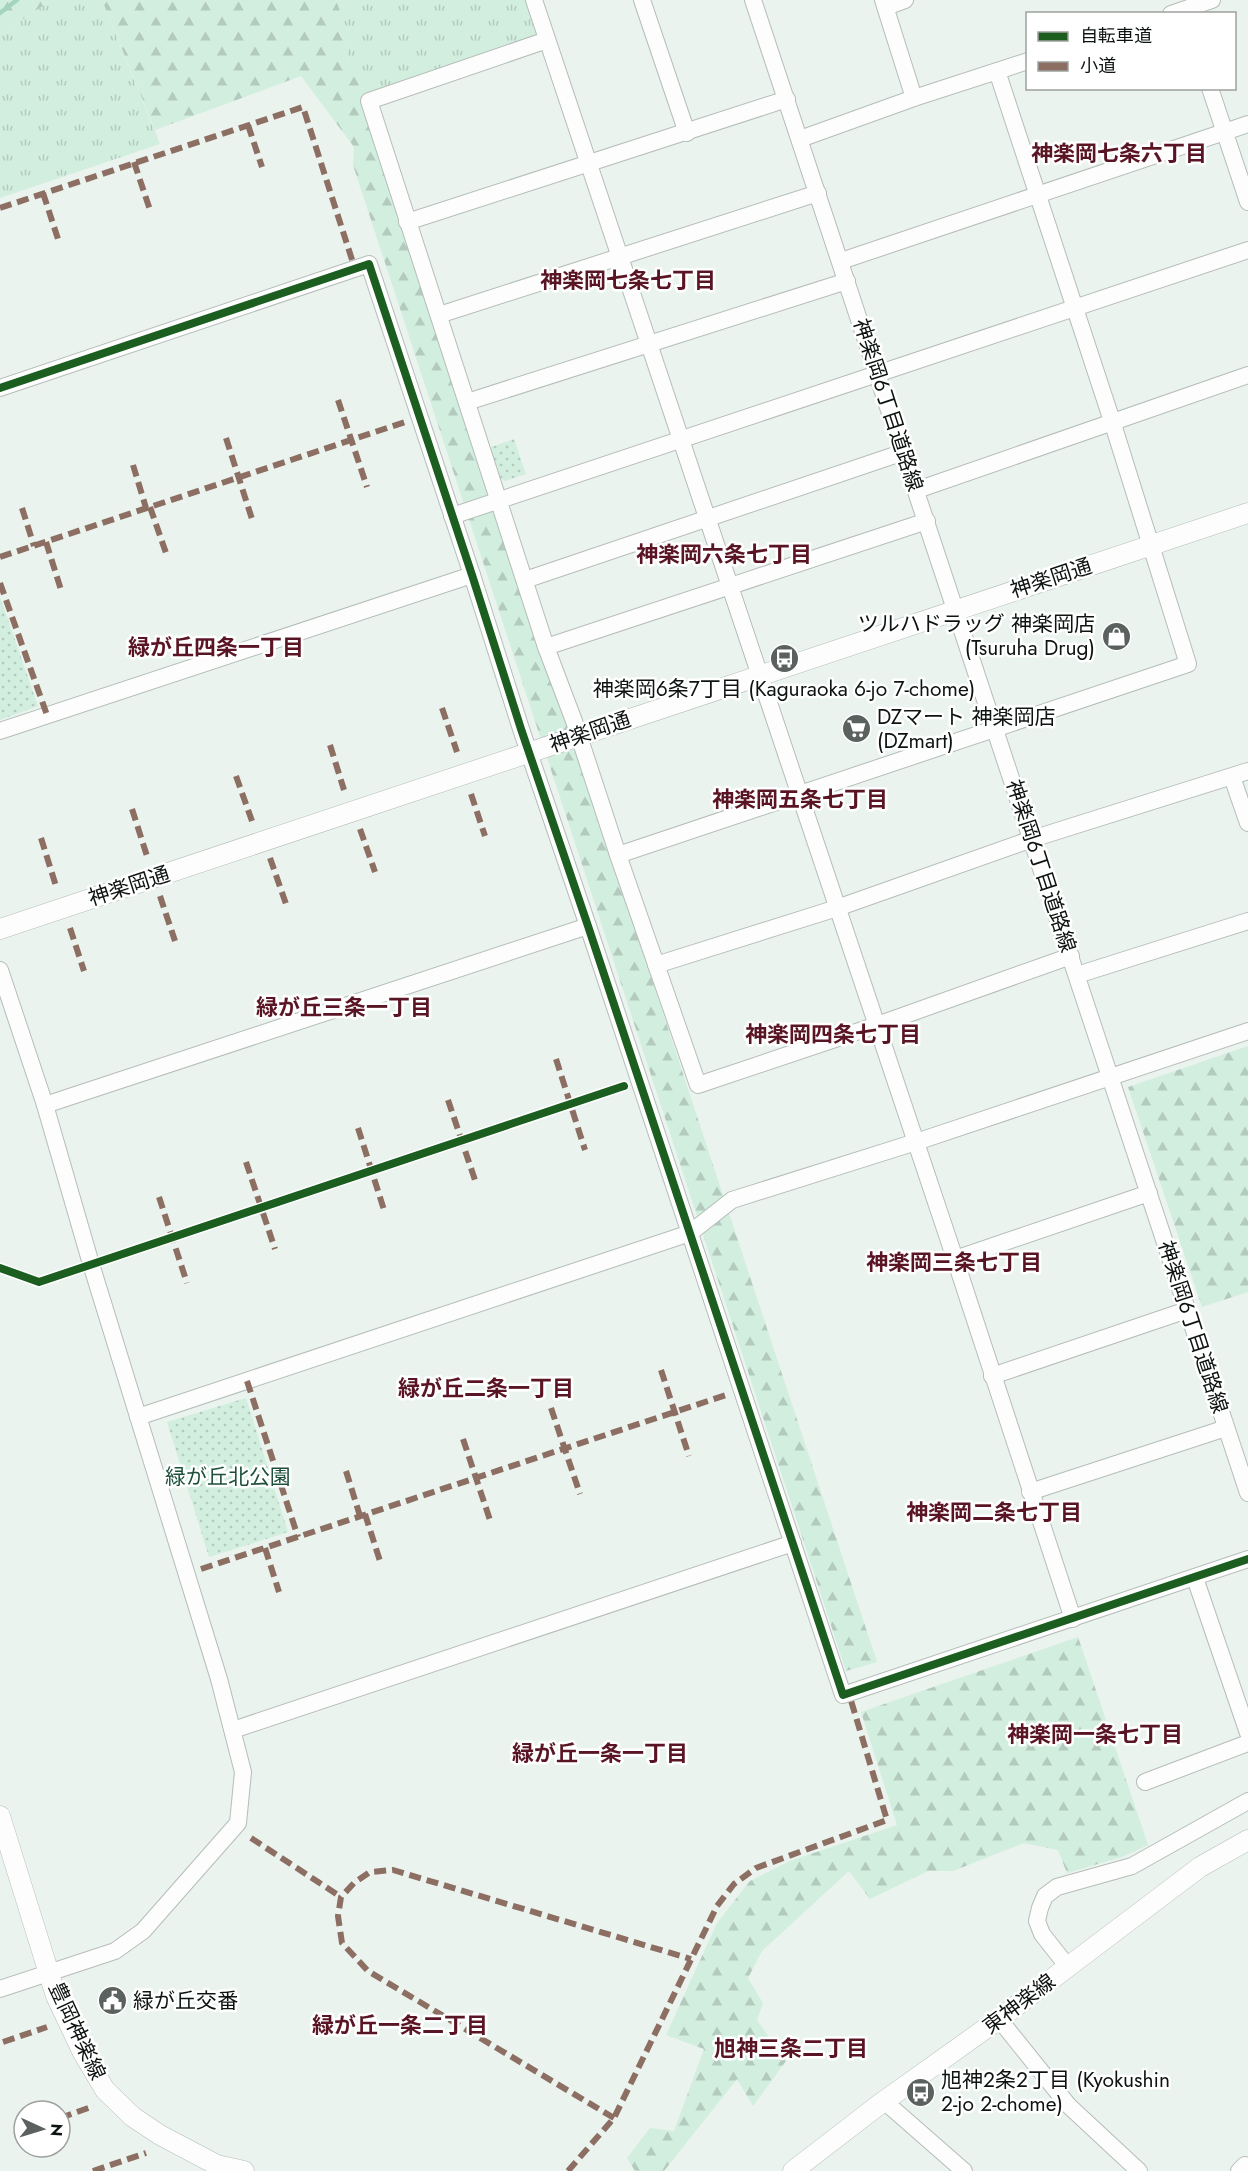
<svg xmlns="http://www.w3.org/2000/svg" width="1248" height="2171" font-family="Jost,'Noto Sans JP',sans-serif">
	<defs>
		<pattern id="grass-tufts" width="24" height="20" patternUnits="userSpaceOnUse" patternTransform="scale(1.5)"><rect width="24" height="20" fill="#d2eedf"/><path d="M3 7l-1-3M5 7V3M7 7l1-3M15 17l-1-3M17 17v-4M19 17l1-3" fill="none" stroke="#b3cbbe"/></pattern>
		<pattern id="forest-firs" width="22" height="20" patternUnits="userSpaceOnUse" patternTransform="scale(1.5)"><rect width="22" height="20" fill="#d2eedf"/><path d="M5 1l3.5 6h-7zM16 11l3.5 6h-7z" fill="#b3cbbe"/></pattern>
		<pattern id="park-dots" width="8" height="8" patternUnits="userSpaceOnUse" patternTransform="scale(1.5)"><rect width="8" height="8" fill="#d2eedf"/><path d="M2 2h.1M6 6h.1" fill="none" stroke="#b3cbbe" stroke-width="1.8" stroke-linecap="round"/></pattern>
	</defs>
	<rect width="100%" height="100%" fill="#eaf3ee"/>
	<g fill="url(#grass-tufts)">
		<polygon points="52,0 102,0 160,144 0,198 0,34"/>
		<polygon points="336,0 534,0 547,40 369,101 347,60 350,38"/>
	</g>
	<g fill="url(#forest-firs)">
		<polygon points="0,0 52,0 0,34"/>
		<polygon points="102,0 336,0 350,38 347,60 369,101 377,146 877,1662 846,1671 353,165 354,147 301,76 155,130"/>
		<polygon points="1248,1046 1248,1292 1202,1307 1128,1087"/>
		<polygon points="1078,1637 1148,1845 1122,1857 1067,1873 1058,1850 1024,1843 953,1871 928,1871 870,1899 849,1871 762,1951 748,1978 763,2003 757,2020 786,2061 753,2106 737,2079 664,2171 635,2171 627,2158 650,2128 674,2131 704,2049 666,2035 717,1923 750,1881 790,1861 897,1825 861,1712"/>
	</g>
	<g fill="url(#park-dots)">
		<polygon points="514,439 526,474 505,481 496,475 488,448"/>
		<polygon points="0,597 38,706 0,720"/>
		<polygon points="246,1398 288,1532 209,1557 167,1422"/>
	</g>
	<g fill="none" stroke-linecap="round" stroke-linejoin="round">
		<polyline stroke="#a5d4bc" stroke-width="4.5" points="0,13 17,0"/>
		<defs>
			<g id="minor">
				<polyline points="534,0 955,1259 1073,1619"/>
				<polyline points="642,0 687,133"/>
				<polyline points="753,0 1248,1493"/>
				<polyline points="883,0 914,98"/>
				<polyline points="886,7 905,0"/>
				<polyline points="1171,14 1212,0"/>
				<polyline points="547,40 369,101 546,647 574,721 618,855 698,1085 877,1025 1071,956"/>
				<polyline points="1210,88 1248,202"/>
				<polyline points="800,139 914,98 1028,61"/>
				<polyline points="407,222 787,99"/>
				<polyline points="841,261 1248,124"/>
				<polyline points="439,315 818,193"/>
				<polyline points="0,388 369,264 472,575 521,729 588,926 843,1695 1248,1559"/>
				<polyline points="467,402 847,281"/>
				<polyline points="917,490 1248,375"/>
				<polyline points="452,516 1248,250"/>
				<polyline points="525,580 904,452"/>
				<polyline points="546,647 927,521"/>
				<polyline points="0,731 472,575"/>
				<polyline points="1232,777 1248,823"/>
				<polyline points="618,855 1188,664 1112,421 997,71"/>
				<polyline points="656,965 837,908 1032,839 1248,771"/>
				<polyline points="0,970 45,1105 91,1264 219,1679 243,1772 238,1823 143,1931 115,1951 0,1989"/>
				<polyline points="1077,975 1248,921"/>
				<polyline points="45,1105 588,926"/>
				<polyline points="955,1259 1149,1193"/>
				<polyline points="992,1376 1187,1310"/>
				<polyline points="138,1417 690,1233 732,1200 916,1142 1248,1031"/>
				<polyline points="1030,1492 1226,1428"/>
				<polyline points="1195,1578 1248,1733"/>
				<polyline points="233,1730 793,1543"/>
				<polyline points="1145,1782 1248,1743"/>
				<polyline points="1068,1967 1042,1934 1037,1921 1040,1908 1045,1896 1057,1887 1132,1866 1248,1801"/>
				<polyline points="999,2019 1068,2105 1139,2171"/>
				<polyline points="887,2099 892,2108 964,2171"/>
				<polyline points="1239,2171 1245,2165 1248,2168"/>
			</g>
			<g id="tertiary">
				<polyline points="0,929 1248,513"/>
				<polyline points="0,1816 56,1996 83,2053 105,2090 133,2117 160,2135 217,2165 244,2171"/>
				<polyline points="793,2171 880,2104 999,2019 1200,1867 1248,1840"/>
			</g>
		</defs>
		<use href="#minor" stroke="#b6bdb9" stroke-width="18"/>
		<use href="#tertiary" stroke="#b6bdb9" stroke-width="21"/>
		<use href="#minor" stroke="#fcfdfc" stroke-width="16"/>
		<use href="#tertiary" stroke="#fcfdfc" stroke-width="20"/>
		<g stroke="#8d6e63" stroke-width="6" stroke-dasharray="12 6" stroke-linecap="butt">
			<polyline points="248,125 262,167"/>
			<polyline points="134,162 150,210"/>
			<polyline points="43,193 58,239"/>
			<polyline points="0,208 303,107 355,269"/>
			<polyline points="338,400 367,487"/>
			<polyline points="226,438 252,519"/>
			<polyline points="133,465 146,508"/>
			<polyline points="150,507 166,553"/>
			<polyline points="22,508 34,546"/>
			<polyline points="46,542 62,593"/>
			<polyline points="0,557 405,422"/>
			<polyline points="0,583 47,715"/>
			<polyline points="442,708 457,752"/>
			<polyline points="330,745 344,790"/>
			<polyline points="236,776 252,821"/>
			<polyline points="471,794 485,836"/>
			<polyline points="132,809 147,856"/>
			<polyline points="360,829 375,872"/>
			<polyline points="41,838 56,886"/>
			<polyline points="270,858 286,904"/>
			<polyline points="160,896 175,941"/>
			<polyline points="70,928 84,971"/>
			<polyline points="556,1059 585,1150"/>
			<polyline points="448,1100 476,1183"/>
			<polyline points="358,1128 385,1213"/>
			<polyline points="246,1162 275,1249"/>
			<polyline points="159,1197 187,1283"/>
			<polyline points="661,1370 689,1456"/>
			<polyline points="247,1381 298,1537"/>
			<polyline points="551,1408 580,1494"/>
			<polyline points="463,1439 491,1523"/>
			<polyline points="346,1471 360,1516"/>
			<polyline points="365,1514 380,1561"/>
			<polyline points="265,1548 279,1592"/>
			<polyline points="201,1569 726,1395"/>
			<polyline points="251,1838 341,1897"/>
			<polyline points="3,2042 47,2027"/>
			<polyline points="60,2118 94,2106"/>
			<polyline points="614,2118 368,1971 342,1943 338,1916 341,1897 354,1883 370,1872 393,1870 691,1959"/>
			<polyline points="93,2171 146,2153"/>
			<polyline points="568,2171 614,2118 717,1906 734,1884 756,1868 887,1820 849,1694"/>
		</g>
		<defs>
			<g id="cycleway">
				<polyline points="0,388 369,264 472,575 521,729 588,926 843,1695 1248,1559"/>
				<polyline points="0,1268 39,1282 624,1086"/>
			</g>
		</defs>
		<use href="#cycleway" stroke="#fff" stroke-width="11"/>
		<use href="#cycleway" stroke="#1b5e20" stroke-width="8"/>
	</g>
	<defs>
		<symbol id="shop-disc" viewBox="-11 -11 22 22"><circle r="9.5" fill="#5a615e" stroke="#fff"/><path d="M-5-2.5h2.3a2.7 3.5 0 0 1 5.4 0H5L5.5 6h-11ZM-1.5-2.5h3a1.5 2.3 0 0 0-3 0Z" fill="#fff"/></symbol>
		<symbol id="bus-disc" viewBox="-11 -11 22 22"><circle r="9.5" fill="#5a615e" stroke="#fff"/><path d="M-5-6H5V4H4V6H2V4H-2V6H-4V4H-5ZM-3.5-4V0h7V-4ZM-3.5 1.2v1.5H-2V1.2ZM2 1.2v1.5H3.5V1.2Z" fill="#fff"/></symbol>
		<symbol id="supermarket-disc" viewBox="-11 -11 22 22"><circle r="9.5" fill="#5a615e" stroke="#fff"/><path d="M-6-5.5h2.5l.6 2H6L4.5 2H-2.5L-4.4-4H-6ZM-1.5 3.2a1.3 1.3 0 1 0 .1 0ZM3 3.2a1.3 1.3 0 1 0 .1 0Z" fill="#fff"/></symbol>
		<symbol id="civic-disc" viewBox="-11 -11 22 22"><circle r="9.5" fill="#5a615e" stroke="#fff"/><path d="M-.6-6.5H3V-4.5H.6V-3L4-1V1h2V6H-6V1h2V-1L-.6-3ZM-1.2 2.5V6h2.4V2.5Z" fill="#fff"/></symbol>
	</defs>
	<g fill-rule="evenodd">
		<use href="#shop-disc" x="1100" y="620" width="33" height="33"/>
		<use href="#bus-disc" x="768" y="642" width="33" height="33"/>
		<use href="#supermarket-disc" x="840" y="712" width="33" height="33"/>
		<use href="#civic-disc" x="96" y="1984" width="33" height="33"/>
		<use href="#bus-disc" x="904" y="2076" width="33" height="33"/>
	</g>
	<g text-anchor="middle" stroke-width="5" stroke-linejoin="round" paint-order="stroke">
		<g font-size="21" fill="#0d1310" stroke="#fff">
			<text transform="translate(888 405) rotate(72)" y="7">神楽岡6丁目道路線</text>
			<text transform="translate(1051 578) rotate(-18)" y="7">神楽岡通</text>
			<text transform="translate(590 732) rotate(-19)" y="7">神楽岡通</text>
			<text transform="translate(1041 866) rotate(72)" y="7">神楽岡6丁目道路線</text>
			<text transform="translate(129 886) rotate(-18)" y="7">神楽岡通</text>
			<text transform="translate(1193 1327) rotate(72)" y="7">神楽岡6丁目道路線</text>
			<text transform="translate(1019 2004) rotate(-37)" y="7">東神楽線</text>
			<text transform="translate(77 2031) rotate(65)" y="7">豊岡神楽線</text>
		</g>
		<g font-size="21" fill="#0d1310" stroke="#fff" text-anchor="start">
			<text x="1095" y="631" text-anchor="end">ツルハドラッグ 神楽岡店<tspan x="1095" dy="24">(Tsuruha Drug)</tspan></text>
			<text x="784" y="696" text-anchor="middle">神楽岡6条7丁目 (Kaguraoka 6-jo 7-chome)</text>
			<text x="877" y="724">DZマート 神楽岡店<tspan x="877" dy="24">(DZmart)</tspan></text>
			<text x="133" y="2008">緑が丘交番</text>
			<text x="941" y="2087">旭神2条2丁目 (Kyokushin<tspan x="941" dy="24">2-jo 2-chome)</tspan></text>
		</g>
		<g font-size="21" fill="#1d4f3a" stroke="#fff">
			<text x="228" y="1484">緑が丘北公園</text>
		</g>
		<g font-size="22" font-weight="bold" fill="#5a1524" stroke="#fff">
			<text x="1119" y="161">神楽岡七条六丁目</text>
			<text x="628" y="288">神楽岡七条七丁目</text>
			<text x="724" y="562">神楽岡六条七丁目</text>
			<text x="216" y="655">緑が丘四条一丁目</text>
			<text x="800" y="807">神楽岡五条七丁目</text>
			<text x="344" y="1015">緑が丘三条一丁目</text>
			<text x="833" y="1042">神楽岡四条七丁目</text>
			<text x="954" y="1270">神楽岡三条七丁目</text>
			<text x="486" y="1396">緑が丘二条一丁目</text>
			<text x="994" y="1520">神楽岡二条七丁目</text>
			<text x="1095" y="1742">神楽岡一条七丁目</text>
			<text x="600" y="1761">緑が丘一条一丁目</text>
			<text x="400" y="2033">緑が丘一条二丁目</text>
			<text x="791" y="2056">旭神三条二丁目</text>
		</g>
	</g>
	<rect x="1026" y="12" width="210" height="78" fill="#ffffff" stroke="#9ea19f" stroke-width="1.5"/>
	<rect x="1038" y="32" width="30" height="9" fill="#1b5e20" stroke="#9ea19f" stroke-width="1.5"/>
	<text x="1080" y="42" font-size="18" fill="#0d1310">自転車道</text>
	<rect x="1038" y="62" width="30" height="9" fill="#8d6e63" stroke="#9ea19f" stroke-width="1.5"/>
	<text x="1080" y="72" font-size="18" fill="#0d1310">小道</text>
	<g transform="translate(42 2129) rotate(94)"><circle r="28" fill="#ffffff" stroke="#9ea19f" stroke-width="1.5"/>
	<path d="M0-4.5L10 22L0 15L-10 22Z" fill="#5a615e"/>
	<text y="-9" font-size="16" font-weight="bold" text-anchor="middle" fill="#0d1310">N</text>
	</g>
</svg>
